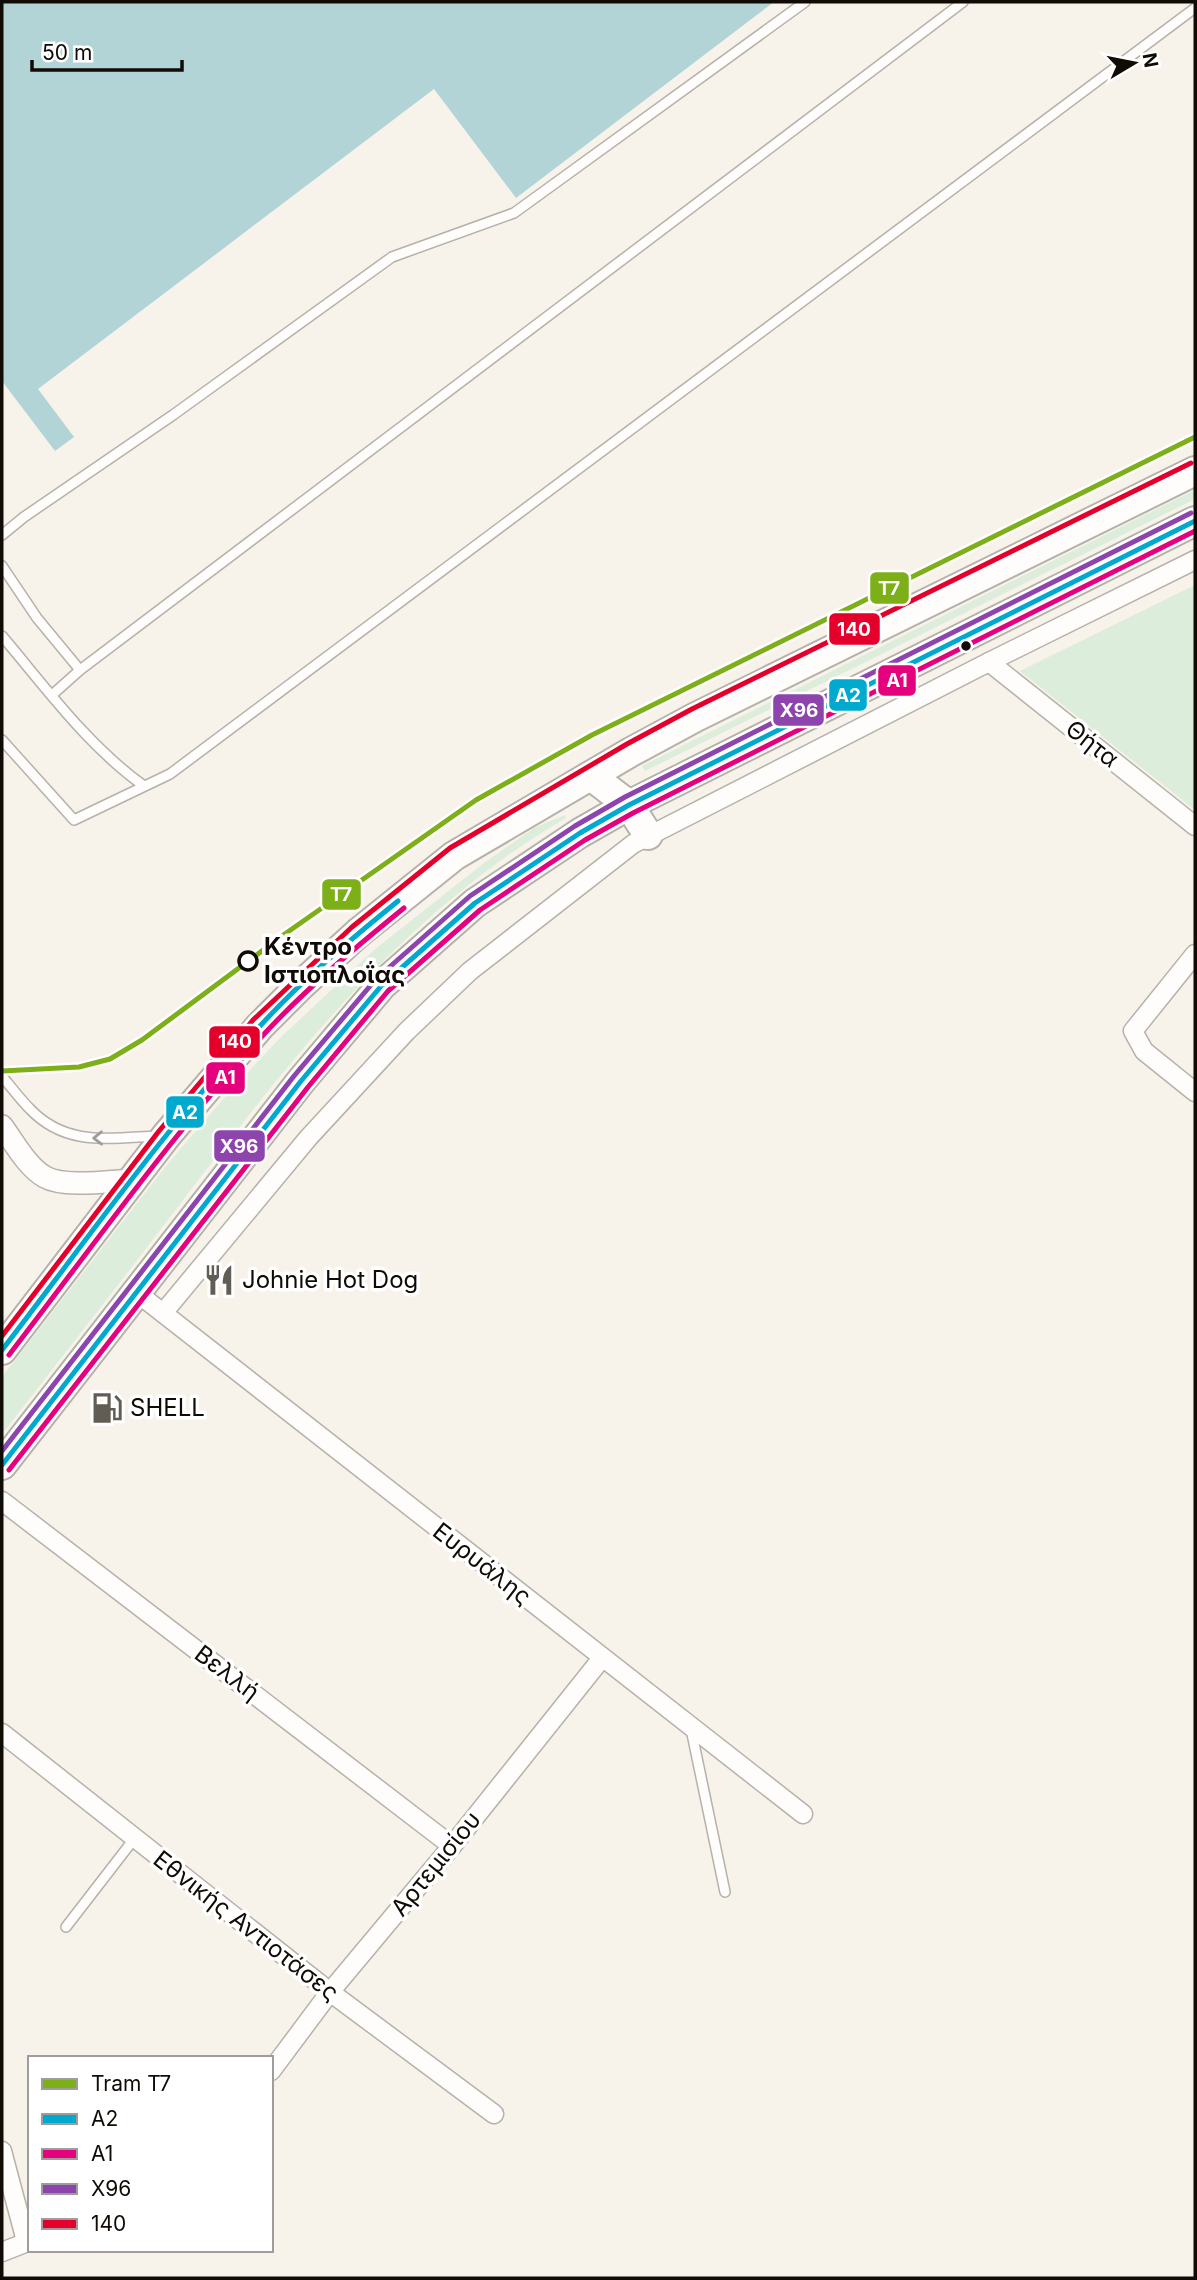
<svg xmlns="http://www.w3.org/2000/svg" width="1197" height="2280" font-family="Inter,sans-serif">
	<rect width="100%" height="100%" fill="#f7f2ea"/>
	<g fill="#dceddc">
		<polygon points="1195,490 1195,499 645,771 642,766"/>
		<polygon points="1195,585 1195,810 1020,671"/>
		<path d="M565 815 566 818C402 914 293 1056 180 1204 121 1282 61 1358 2 1434V1377L166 1166 230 1091 280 1038 374 950 484 863 534 828Z"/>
	</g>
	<polygon fill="#b2d4d6" points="2,2 774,2 516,198 434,89 38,389 74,437 55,451 2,381"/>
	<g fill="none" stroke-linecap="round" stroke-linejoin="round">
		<defs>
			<g id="service">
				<polyline points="2,535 24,517 173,415 392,257 514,213 805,2"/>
				<polyline points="2,566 37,618 80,670"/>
				<path d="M2 636C46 688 88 746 144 786"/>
				<polyline points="52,695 80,670 963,2"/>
				<polyline points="2,740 74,820 170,774 1195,8"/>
				<path d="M2 1076C11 1087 20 1099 30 1109 66 1147 110 1138 157 1136"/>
				<polyline points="691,1729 725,1892"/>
				<polyline points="66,1927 134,1839"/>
			</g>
			<g id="minor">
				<polyline points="989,662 1195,826"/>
				<polyline points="1195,954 1133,1031 1144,1051 1195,1092"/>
				<polyline points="136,1292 803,1814"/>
				<polyline points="163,1313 309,1137 406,1032 470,971 633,844 989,662 1195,560"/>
				<polyline points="2,1501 452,1846"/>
				<polyline points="2,1733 330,1992 494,2114"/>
				<polyline points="271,2071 330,1992 452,1846 602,1658"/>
				<polyline points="2,2151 26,2241"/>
				<polyline points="2,2252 30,2241"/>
			</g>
			<path id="tertiary" d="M2 1126C14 1142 27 1167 45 1177 65 1188 110 1181 133 1180"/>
			<g id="trunk">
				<polyline points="591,776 629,805 648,835"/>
				<polyline points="2,1350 166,1136 260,1026 300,986 358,933 454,856 631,752 696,717 1195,471"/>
				<polyline points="2,1465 301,1081 382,985 475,903 580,833 629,805 1195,521"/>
			</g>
		</defs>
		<use href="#service" stroke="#b6b1a9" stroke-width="12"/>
		<use href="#minor" stroke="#b6b1a9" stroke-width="21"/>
		<use href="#tertiary" stroke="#b6b1a9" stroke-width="24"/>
		<use href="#trunk" stroke="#b6b1a9" stroke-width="32"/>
		<use href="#service" stroke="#fefdfc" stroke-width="9"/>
		<use href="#minor" stroke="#fefdfc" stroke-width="18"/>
		<use href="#tertiary" stroke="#fefdfc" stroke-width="21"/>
		<use href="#trunk" stroke="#fefdfc" stroke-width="28"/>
		<defs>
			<g id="bus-1">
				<path d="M2 1350C86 1241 166 1127 260 1026 302 980 350 940 398 901"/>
				<polyline points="2,1465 301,1081 382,985 475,903 580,833 629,805 1195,521"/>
			</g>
			<g id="bus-2">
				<path d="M9 1355C93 1246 173 1133 266 1032 308 987 356 947 404 908"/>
				<polyline points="9,1470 308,1087 388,991 480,910 585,840 633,813 1195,531"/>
			</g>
			<polyline id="bus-3" points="2,1451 294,1076 376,979 470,896 575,826 625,797 1191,513"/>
			<polyline id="bus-4" points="2,1336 159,1131 253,1020 352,927 450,848 627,744 692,709 1191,463"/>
		</defs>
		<use href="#bus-1" stroke="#fff" stroke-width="10"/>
		<use href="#bus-2" stroke="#fff" stroke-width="10"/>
		<use href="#bus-3" stroke="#fff" stroke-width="10"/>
		<use href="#bus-4" stroke="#fff" stroke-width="10"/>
		<use href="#bus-1" stroke="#00a9ce" stroke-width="5"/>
		<use href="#bus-2" stroke="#e5007d" stroke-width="5"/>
		<use href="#bus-3" stroke="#8e44ad" stroke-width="5"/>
		<use href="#bus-4" stroke="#e4002b" stroke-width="5"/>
		<defs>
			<polyline id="tram-1" points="2,1071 79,1067 110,1059 142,1040 282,936 476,800 592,735 1195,437"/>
		</defs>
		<use href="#tram-1" stroke="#fff" stroke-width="10"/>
		<use href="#tram-1" stroke="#7daf19" stroke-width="5"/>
	</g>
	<defs><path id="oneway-chevron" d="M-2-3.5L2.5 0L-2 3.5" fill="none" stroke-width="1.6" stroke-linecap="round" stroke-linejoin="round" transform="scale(1.75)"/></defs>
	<use stroke="#9f9c99" href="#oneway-chevron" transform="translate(98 1138) rotate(179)"/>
	<defs>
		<symbol id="restaurant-bare" viewBox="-9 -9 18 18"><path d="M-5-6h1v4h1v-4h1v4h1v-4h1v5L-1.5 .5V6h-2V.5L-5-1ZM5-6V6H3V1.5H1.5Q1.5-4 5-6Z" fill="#615c54" stroke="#fff" stroke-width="2.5" paint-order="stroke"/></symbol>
		<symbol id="fuel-bare" viewBox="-9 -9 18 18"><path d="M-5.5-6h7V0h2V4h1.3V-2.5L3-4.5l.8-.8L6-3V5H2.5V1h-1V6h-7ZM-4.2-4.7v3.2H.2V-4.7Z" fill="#615c54" stroke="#fff" stroke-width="2.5" paint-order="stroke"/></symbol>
	</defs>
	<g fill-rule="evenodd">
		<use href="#restaurant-bare" x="197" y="1258" width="44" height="44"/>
		<use href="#fuel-bare" x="85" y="1386" width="44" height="44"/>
	</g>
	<circle fill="#100b04" stroke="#fff" stroke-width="2.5" cx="966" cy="646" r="6"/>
	<circle fill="#fff" stroke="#100b04" stroke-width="3.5" cx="248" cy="961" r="9"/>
	<g text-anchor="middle" stroke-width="7" stroke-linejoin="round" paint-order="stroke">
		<g font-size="24" fill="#100b04" stroke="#fff">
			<text transform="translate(1092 744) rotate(38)" y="8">Θήτα</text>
			<text transform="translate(482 1564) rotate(38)" y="8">Ευρυάλης</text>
			<text transform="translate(227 1673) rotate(37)" y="8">Βελλή</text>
			<text transform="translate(436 1864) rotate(-51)" y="8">Αρτεμισίου</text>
			<text transform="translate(246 1926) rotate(38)" y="8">Εθνικής Αντιοτάσες</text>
		</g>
		<g font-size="24" font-weight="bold" fill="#100b04" stroke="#fff" text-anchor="start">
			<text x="264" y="955">Κέντρο<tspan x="264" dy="28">Ιστιοπλοΐας</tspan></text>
		</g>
		<g font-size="24" fill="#100b04" stroke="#fff" text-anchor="start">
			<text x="242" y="1288">Johnie Hot Dog</text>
			<text x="130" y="1416">SHELL</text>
		</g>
	</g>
	<g stroke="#fff" stroke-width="2.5">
		<rect x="869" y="571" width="41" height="34" rx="7" fill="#7daf19"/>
		<rect x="828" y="612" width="53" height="34" rx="7" fill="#e4002b"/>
		<rect x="877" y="664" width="40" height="33" rx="7" fill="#e5007d"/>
		<rect x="828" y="678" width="40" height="34" rx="7" fill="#00a9ce"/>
		<rect x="772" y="693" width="53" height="34" rx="7" fill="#8e44ad"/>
		<rect x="321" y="878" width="41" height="33" rx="7" fill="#7daf19"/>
		<rect x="208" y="1025" width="53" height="34" rx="7" fill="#e4002b"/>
		<rect x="205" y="1061" width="41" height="34" rx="7" fill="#e5007d"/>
		<rect x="165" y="1095" width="40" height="34" rx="7" fill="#00a9ce"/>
		<rect x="213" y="1129" width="53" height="34" rx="7" fill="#8e44ad"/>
	</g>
	<g font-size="19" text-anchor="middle" font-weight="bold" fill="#fff">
		<text x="889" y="595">Τ7</text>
		<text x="854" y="636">140</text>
		<text x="897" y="687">Α1</text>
		<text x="848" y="702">Α2</text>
		<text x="799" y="717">Χ96</text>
		<text x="341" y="901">Τ7</text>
		<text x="235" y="1048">140</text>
		<text x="225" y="1084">Α1</text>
		<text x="185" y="1119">Α2</text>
		<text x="239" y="1153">Χ96</text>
	</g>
	<rect width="1197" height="2280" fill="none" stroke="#100b04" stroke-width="7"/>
	<rect x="28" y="2056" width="245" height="196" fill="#ffffff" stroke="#9f9d9b" stroke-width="2"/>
	<rect x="42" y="2079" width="35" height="10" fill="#7daf19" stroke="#9f9d9b" stroke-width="2"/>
	<text x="91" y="2091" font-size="21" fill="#100b04">Tram Τ7</text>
	<rect x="42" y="2114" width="35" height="10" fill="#00a9ce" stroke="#9f9d9b" stroke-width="2"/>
	<text x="91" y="2126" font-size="21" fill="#100b04">Α2</text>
	<rect x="42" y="2149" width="35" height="10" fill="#e5007d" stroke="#9f9d9b" stroke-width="2"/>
	<text x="91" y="2161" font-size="21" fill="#100b04">Α1</text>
	<rect x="42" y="2184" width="35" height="10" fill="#8e44ad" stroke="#9f9d9b" stroke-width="2"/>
	<text x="91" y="2196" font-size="21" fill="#100b04">Χ96</text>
	<rect x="42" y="2219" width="35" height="10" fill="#e4002b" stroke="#9f9d9b" stroke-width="2"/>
	<text x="91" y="2231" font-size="21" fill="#100b04">140</text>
	<g transform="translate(1134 63) rotate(80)" stroke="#ffffff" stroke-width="5" paint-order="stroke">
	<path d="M0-5L12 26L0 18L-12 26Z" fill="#100b04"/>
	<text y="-10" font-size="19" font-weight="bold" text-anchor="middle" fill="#100b04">N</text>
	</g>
	<path d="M32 60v10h150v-10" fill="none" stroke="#100b04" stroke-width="3.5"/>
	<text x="42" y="60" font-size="21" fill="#100b04" stroke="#ffffff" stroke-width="5" paint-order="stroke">50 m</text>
</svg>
